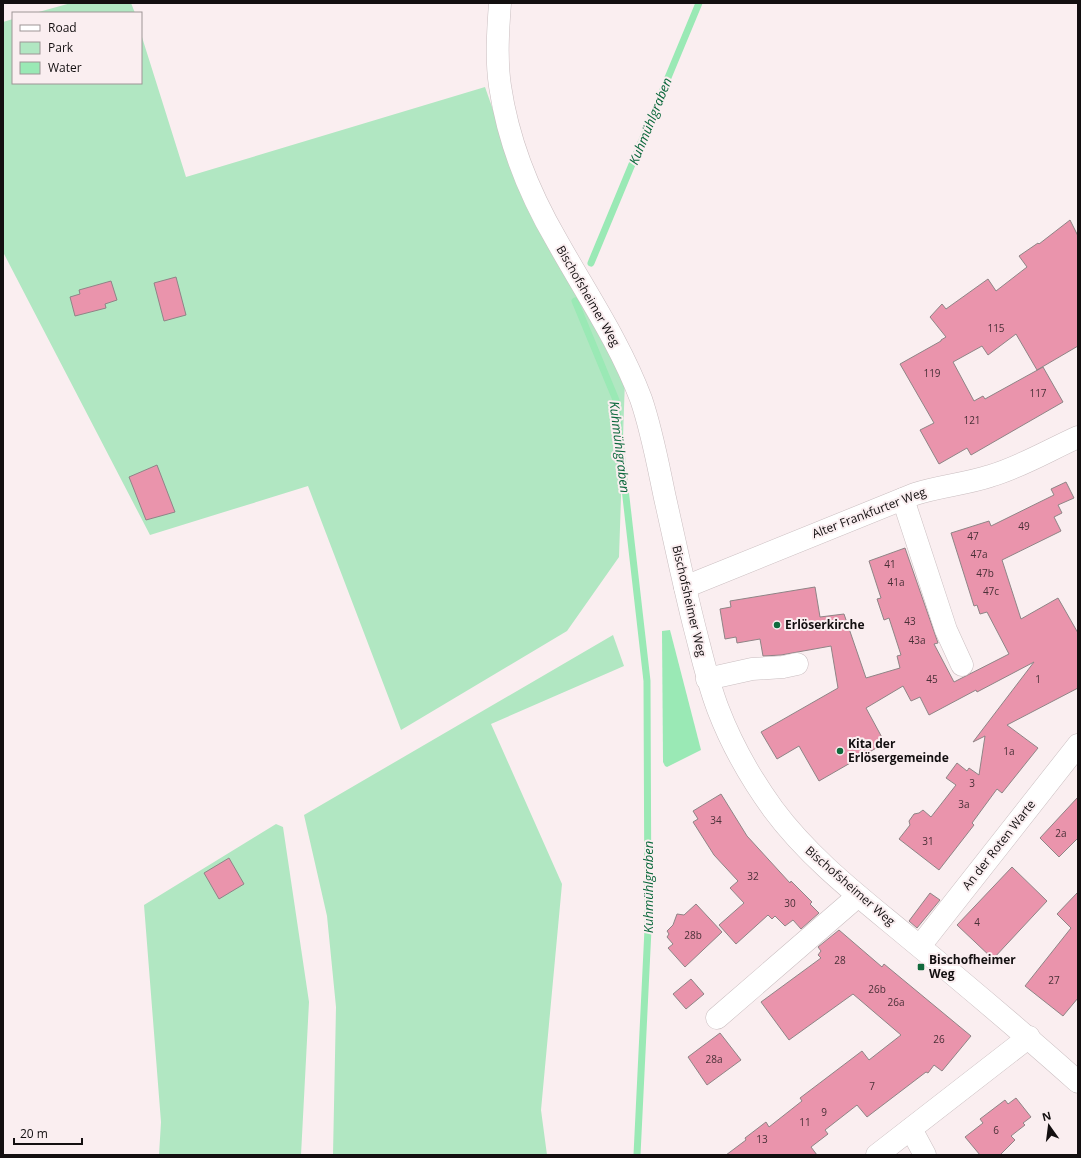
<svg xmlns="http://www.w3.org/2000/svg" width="1081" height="1158" font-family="'Open Sans',sans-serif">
	<rect width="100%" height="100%" fill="#faeef0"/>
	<g fill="#b1e7c2">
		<polygon points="71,3 131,3 135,13 35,13"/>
		<polygon points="13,19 13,83 141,83 141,34 186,177 485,87 511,161 625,379 619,557 567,631 401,730 308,486 150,535 3,252 3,22"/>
		<polygon points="613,635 624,666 491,724 562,884 541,1110 547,1155 333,1155 336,1007 327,916 304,815"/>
		<polygon points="276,824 283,827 309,1002 301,1155 159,1155 161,1122 144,905"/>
	</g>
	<polygon fill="#9ae9b5" points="670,630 701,750 667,767 665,766 663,762 662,631"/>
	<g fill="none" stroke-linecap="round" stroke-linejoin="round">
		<g stroke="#9ae9b5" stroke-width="7">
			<polyline points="591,263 699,3"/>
			<polyline points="575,301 616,400 623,471 647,681 648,929 637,1155"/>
		</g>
	</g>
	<g fill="#ea94ac" stroke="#8f8486">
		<polygon points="1070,220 1078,236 1078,346 1037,370 1016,334 988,355 982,346 953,362 974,401 983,396 985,399 1043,367 1063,402 971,455 967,448 939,464 920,430 934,423 900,364 941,341 941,340 946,337 930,317 942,304 946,309 988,279 996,291 1027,267 1019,256 1038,243 1039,244"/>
		<polygon points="176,277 186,315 164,321 154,283"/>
		<polygon points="111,281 117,300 105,304 106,308 75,316 70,297 80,294 79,290"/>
		<polygon points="157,465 175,512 146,520 129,477"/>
		<polygon points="1066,482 1074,498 1058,505 1062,513 1054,517 1061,531 1002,560 1021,619 1058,598 1078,633 1078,688 1007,725 1038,748 1002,793 997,789 972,823 974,825 939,870 899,839 910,825 909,821 914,814 919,813 923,810 931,817 956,785 946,778 957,763 967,771 969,768 979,775 985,736 973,742 1034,662 977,692 976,690 929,715 920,697 911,701 903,686 866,708 885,743 819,781 799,746 777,759 761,732 838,688 831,646 781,655 763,656 760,639 737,643 736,637 725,639 720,609 731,607 730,601 815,587 820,617 844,614 866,678 900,668 897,656 901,655 889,618 884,620 877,599 881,598 869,561 905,548 938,643 934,644 954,682 1009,654 987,612 980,614 977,605 974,606 951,533 989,521 991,526 1054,495 1051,489"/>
		<polygon points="721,794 747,836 790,883 791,881 812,902 810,904 819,913 801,929 793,920 785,926 775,916 772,919 768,915 736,944 719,925 744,903 730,888 738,881 714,855 693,822 698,819 693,811"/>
		<polygon points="1078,797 1078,838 1059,857 1040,838"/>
		<polygon points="229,858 244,884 219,899 204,873"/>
		<polygon points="1012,867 1047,901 993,959 957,925"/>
		<polygon points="1078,892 1078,998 1063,1016 1025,986 1071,928 1057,914"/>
		<polygon points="930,893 940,900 917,928 909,921"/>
		<polygon points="696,904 722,932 685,967 668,948 673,944 667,937 669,934 667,931 673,925 677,914 684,915"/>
		<polygon points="839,930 882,967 884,964 971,1036 942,1071 934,1065 928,1073 926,1072 867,1117 857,1105 825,1130 828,1134 811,1147 817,1155 726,1155 746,1140 745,1138 766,1122 769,1127 802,1101 800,1098 862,1051 869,1060 901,1035 853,994 789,1040 761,1002 821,958 818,955 821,951 818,947"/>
		<polygon points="691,979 704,994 686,1009 673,994"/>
		<polygon points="720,1033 741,1060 707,1085 688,1057"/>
		<polygon points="1016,1098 1031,1117 1023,1123 1025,1125 1011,1136 1015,1140 1000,1155 980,1155 965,1137 983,1123 980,1119 1005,1100 1008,1104"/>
	</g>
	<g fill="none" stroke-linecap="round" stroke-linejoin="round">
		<defs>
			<g id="minor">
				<path d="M500 3C498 30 496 59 500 86 508 141 529 193 557 241 586 293 620 343 641 399 652 431 658 465 665 498 675 542 684 586 695 629 702 656 708 683 718 709 731 743 752 780 773 809 810 859 860 897 908 937 965 984 1022 1032 1078 1082"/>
				<polyline points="903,499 946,630 962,665"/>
				<path d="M685 587 915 494C940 486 966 484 990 476 1021 467 1049 450 1078 437"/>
				<polyline points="707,679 752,669 783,667 797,664"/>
				<polyline points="920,946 1078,745"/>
				<polyline points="717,1018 858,896"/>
				<polyline points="911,1129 925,1155"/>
				<polyline points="877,1155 1029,1037"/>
			</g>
		</defs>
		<use href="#minor" stroke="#cabec0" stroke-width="23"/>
		<use href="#minor" stroke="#fff" stroke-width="22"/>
	</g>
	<g fill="#116a3d" stroke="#faeef0" stroke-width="1.5">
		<circle cx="777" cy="625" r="4"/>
		<circle cx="840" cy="751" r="4"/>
		<rect x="917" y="963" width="8" height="8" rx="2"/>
	</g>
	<g text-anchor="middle" stroke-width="4" stroke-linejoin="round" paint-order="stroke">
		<g font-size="10" fill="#493037">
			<text x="996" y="332">115</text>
			<text x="932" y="377">119</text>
			<text x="1038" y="397">117</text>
			<text x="972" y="424">121</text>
			<text x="1024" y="530">49</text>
			<text x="973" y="540">47</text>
			<text x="979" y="558">47a</text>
			<text x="890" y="568">41</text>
			<text x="985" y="577">47b</text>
			<text x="896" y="586">41a</text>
			<text x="991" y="595">47c</text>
			<text x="910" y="625">43</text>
			<text x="917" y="644">43a</text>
			<text x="932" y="683">45</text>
			<text x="1038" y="683">1</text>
			<text x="1009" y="755">1a</text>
			<text x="972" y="787">3</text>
			<text x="964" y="808">3a</text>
			<text x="716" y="824">34</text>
			<text x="1061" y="837">2a</text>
			<text x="928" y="845">31</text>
			<text x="753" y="880">32</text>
			<text x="790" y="907">30</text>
			<text x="977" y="926">4</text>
			<text x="693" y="939">28b</text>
			<text x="840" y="964">28</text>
			<text x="1054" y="984">27</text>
			<text x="877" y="993">26b</text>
			<text x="896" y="1006">26a</text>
			<text x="939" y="1043">26</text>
			<text x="714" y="1063">28a</text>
			<text x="872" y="1090">7</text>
			<text x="824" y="1116">9</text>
			<text x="805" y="1126">11</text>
			<text x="996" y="1134">6</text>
			<text x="762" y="1143">13</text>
		</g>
		<g font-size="12" fill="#130f10" stroke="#faeef0">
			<text transform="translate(588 296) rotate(60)" y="4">Bischofsheimer Weg</text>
			<text transform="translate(869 513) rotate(-21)" y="4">Alter Frankfurter Weg</text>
			<text transform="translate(689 601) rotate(77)" y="4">Bischofsheimer Weg</text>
			<text transform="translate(999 845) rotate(-52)" y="4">An der Roten Warte</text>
			<text transform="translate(850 886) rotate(41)" y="4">Bischofsheimer Weg</text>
		</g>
		<g font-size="12" font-weight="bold" fill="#130f10" stroke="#faeef0" text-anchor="start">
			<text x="785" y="629">Erlöserkirche</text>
			<text x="848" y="748">Kita der<tspan x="848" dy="14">Erlösergemeinde</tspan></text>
			<text x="929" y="964">Bischofheimer<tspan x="929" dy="14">Weg</tspan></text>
		</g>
		<g font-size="13" font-style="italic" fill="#09673a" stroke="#faeef0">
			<text transform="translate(650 121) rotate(-68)" y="5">Kuhmühlgraben</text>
			<text transform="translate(620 447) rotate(83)" y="5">Kuhmühlgraben</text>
			<text transform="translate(648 887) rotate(-90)" y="5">Kuhmühlgraben</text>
		</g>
	</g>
	<rect width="1081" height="1158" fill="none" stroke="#130f10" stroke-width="8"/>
	<rect x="12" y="12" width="130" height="72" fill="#faeef0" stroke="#9e9596"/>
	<rect x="20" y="25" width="20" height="6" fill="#ffffff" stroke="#9e9596"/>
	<text x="48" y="32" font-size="12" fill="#130f10">Road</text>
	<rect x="20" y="42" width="20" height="12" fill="#b1e7c2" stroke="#9e9596"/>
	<text x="48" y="52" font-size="12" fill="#130f10">Park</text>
	<rect x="20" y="62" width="20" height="12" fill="#9ae9b5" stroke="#9e9596"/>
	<text x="48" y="72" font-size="12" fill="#130f10">Water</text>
	<g transform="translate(1049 1126) rotate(346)" stroke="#faeef0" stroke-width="3" paint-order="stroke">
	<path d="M0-3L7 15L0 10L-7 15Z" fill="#130f10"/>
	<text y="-6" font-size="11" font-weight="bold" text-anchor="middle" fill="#130f10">N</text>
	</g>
	<path d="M14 1138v6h68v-6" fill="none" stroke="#130f10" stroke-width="2"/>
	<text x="20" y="1138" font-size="12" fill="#130f10" stroke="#faeef0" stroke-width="3" paint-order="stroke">20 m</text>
</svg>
